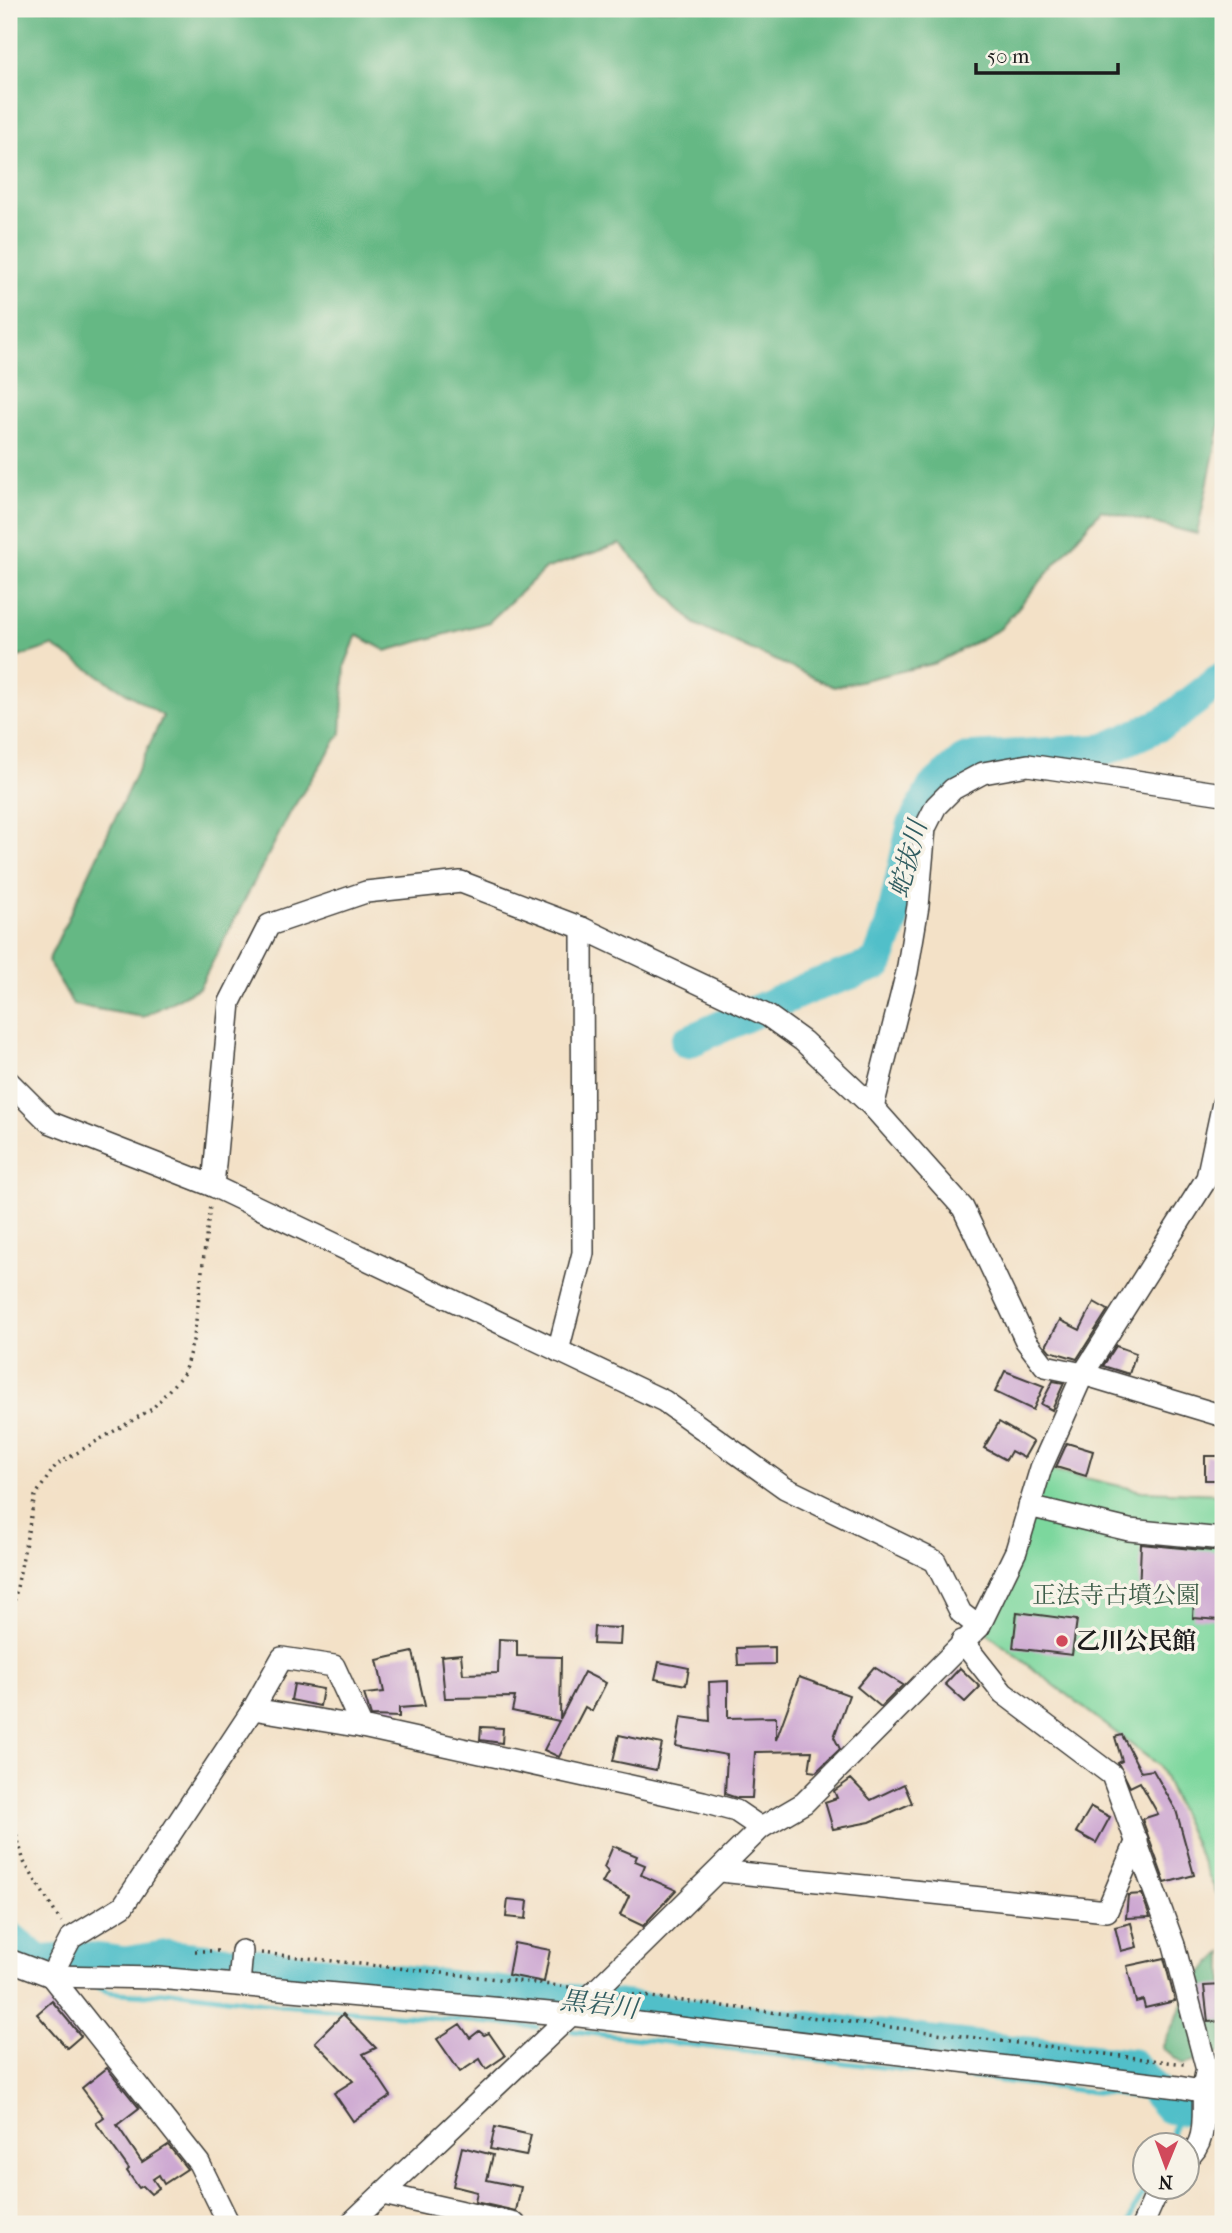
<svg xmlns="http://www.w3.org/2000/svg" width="1232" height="2233" font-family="'IM FELL French Canon','Noto Serif JP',serif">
	<rect width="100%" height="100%" fill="#f7f3e8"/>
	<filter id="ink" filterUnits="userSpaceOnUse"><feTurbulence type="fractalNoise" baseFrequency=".0143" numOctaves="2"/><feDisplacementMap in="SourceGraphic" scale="14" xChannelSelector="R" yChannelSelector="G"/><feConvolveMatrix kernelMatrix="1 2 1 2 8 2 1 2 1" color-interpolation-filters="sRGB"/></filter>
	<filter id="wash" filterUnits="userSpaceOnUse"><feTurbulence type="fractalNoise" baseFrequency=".00686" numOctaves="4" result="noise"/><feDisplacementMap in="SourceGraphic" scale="28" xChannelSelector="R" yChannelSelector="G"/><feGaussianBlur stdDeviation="1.57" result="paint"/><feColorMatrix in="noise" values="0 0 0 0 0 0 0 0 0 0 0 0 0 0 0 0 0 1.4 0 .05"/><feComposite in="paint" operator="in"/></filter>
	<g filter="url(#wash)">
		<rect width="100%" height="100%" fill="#f3e1c7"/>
		<polygon fill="#7cd79d" stroke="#4c7a5c" stroke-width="2" points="1041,1468 1142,1491 1223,1494 1223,1907 1159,1766 979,1627"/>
		<g fill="#65b884" stroke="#406a50" stroke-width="2">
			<polygon points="9,9 1223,9 1223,411 1197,534 1101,510 1000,629 936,663 834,687 695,624 620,544 545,569 489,622 386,651 357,635 345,665 341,733 291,811 199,988 143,1017 73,1005 48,961 163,716 52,646 9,660"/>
			<polygon points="1223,1952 1223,2052 1183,2065 1162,2048 1194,1980"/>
		</g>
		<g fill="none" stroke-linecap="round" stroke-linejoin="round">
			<g stroke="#51bfc9" stroke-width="5">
				<polyline points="96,1987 109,1992 145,1995 172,1991 281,2005 537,2027"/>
				<polyline points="572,2031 1163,2100"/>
				<polyline points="1207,2122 1223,2129"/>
				<polyline points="1169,2146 1179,2109 1198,2118"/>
				<polyline points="1130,2224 1133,2210 1147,2188"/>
			</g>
			<g stroke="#51bfc9" stroke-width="33">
				<polyline points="687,1042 808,988 877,964 891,926 913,826 933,788 966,759 1104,750 1166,722 1223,678"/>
				<polyline points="9,1937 40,1962 84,1958 125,1963 169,1956 246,1963 1132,2065 1169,2107 1179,2109"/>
			</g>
		</g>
		<g id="blocks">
			<g fill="#cda8d2">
				<polygon points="1094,1302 1108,1310 1077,1359 1050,1351 1046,1346 1060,1320 1080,1330"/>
				<polygon points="1116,1346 1136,1353 1129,1374 1103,1366"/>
				<polygon points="1005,1371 1044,1386 1033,1410 995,1392"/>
				<polygon points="1053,1381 1064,1383 1052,1410 1041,1404"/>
				<polygon points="999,1422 1033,1442 1024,1458 1011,1451 1006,1460 984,1448"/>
				<polygon points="1067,1443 1093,1451 1086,1476 1056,1467"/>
				<rect x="1205" y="1456" width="18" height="24"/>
				<polygon points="1141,1544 1223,1552 1220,1620 1193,1618 1194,1596 1139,1593"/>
				<polygon points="1017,1612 1077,1620 1072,1655 1013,1648"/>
				<polygon points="594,1627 621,1628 620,1645 593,1644"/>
				<polygon points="499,1639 517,1640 517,1656 561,1657 560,1719 584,1672 606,1683 592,1711 585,1707 559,1757 544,1750 559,1721 512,1711 515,1697 445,1698 441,1656 461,1654 463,1674 498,1673"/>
				<polygon points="775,1647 775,1664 738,1665 737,1648"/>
				<polygon points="413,1652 425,1706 399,1708 399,1717 371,1716 364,1694 384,1692 377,1660"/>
				<polygon points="659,1662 689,1668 686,1685 655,1679"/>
				<polygon points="874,1667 903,1685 881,1707 857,1687"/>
				<polygon points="960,1668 980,1687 965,1702 945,1684"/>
				<polygon points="799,1677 849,1695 834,1737 840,1749 816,1772 809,1771 812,1751 755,1752 752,1798 737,1798 725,1794 727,1755 676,1746 681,1717 710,1721 709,1682 728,1681 728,1718 776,1717 776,1740"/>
				<polygon points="294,1684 323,1689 320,1706 291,1700"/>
				<polygon points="481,1727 503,1728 502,1743 480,1740"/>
				<polygon points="619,1735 662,1744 656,1770 613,1761"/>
				<polygon points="1122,1735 1141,1772 1153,1770 1176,1810 1194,1875 1165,1883 1142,1819 1158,1814 1140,1782 1130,1787 1118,1763 1122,1761 1115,1737"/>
				<polygon points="851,1779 871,1800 904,1784 912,1803 870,1822 833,1829 825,1802 837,1798 834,1791"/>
				<polygon points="1091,1807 1110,1817 1096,1843 1076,1832"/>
				<polygon points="613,1846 637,1856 635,1861 645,1865 641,1875 676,1890 643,1926 620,1915 629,1896 602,1883 608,1872 604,1867"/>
				<polygon points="1142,1894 1150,1917 1126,1918 1128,1895"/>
				<polygon points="508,1899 528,1901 526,1919 506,1917"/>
				<polygon points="1131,1923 1137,1947 1121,1951 1115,1927"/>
				<polygon points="514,1943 550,1950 544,1982 508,1975"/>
				<polygon points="1164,1958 1175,2001 1145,2008 1143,2000 1136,2002 1127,1966"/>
				<polygon points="1223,1985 1223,2021 1208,2022 1204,1986"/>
				<polygon points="52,2001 81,2036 67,2048 37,2014"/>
				<polygon points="343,2014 376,2048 363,2054 391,2096 353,2121 334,2093 353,2081 315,2042"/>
				<polygon points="460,2024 470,2038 479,2031 484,2035 489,2033 505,2056 486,2069 480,2059 460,2072 437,2039"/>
				<polygon points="107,2068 139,2108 117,2125 142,2162 168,2145 187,2169 164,2184 159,2175 153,2179 159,2188 151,2194 143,2186 139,2188 127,2171 129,2169 96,2123 104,2117 82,2088"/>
				<polygon points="495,2127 531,2135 526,2156 490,2149"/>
				<polygon points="462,2147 493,2155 487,2180 521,2187 516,2211 475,2202 477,2192 453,2186"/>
			</g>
		</g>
	</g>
	<g filter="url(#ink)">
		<use href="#blocks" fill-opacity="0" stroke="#3c3a36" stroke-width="2"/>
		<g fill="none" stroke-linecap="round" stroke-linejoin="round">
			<defs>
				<g id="minor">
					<polyline points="9,1082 49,1122 213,1186 664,1401 785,1488 935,1561 961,1613 979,1627"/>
					<polyline points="873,1107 907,972 918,906 925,828 936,806 953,789 983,773 1028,765 1223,794"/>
					<polyline points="213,1186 230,1002 269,925 366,892 461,882 582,928 768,1016 803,1041 873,1107 963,1208 1026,1341 1045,1366 1083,1374 1223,1416"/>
					<polyline points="558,1351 583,1253 582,928"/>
					<polyline points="1029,1506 1129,1530 1223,1539"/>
					<path d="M962 1641 1003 1693 1112 1775 1174 1945 1207 2070C1197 2099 1214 2139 1186 2159"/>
					<polyline points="253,1709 362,1727 703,1802 736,1811 761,1828"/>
					<polyline points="720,1871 1107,1911 1137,1840"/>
					<polyline points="9,1960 51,1976 158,1978 571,2015 1178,2087 1223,2095"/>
					<polyline points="239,1984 242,1951"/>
					<polyline points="383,2194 515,2224"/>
					<polyline points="229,2224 199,2163 51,1976 71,1938 123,1906 253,1709 282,1658 334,1666 362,1727"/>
					<polyline points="350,2224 571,2015 761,1828 804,1803 979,1627 1016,1551 1041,1468 1083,1374 1207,1178 1223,1103"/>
					<polyline points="1143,2224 1159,2188"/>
				</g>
			</defs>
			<use href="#minor" stroke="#3c3a36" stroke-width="24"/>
			<g stroke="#3c3a36" stroke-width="3.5" stroke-dasharray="2 5" stroke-linecap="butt">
				<polyline points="9,1628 35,1496 56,1465 152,1409 184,1373 194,1337 210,1205"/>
				<polyline points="9,1808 24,1862 61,1922"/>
				<polyline points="195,1951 222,1951"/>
				<polyline points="261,1953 570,1987"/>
				<polyline points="619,1993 1184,2064"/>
			</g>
			<use href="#minor" stroke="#fff" stroke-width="21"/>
		</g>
	</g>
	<circle fill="#d1495b" stroke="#f7f3e8" stroke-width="2.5" cx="1062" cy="1641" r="7"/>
	<g text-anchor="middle" stroke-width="7" stroke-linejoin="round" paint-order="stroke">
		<g font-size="24" fill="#3e5d49" stroke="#f7f3e8">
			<text x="1116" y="1603">正法寺古墳公園</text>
		</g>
		<g font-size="24" font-weight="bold" fill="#1c1c1c" stroke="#f7f3e8" text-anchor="start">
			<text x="1076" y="1649">乙川公民館</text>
		</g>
		<g font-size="26" font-style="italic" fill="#315d61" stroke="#f7f3e8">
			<text transform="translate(908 859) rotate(-75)" y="9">蛇抜川</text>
			<text transform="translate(599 2004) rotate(7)" y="9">黒岩川</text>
		</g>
	</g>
	<rect width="1232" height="2233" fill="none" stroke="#f7f3e8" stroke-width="35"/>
	<g transform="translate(1166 2166) rotate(181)"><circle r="33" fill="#f7f3e8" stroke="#9f9d96" stroke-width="2"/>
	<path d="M0-5L12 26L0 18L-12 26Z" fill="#d1495b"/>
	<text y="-10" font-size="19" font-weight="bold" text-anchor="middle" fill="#1c1c1c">N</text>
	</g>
	<path d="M976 63v10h142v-10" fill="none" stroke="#1c1c1c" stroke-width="3.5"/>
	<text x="987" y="63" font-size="21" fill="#1c1c1c" stroke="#f7f3e8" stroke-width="5" paint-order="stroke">50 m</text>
</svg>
